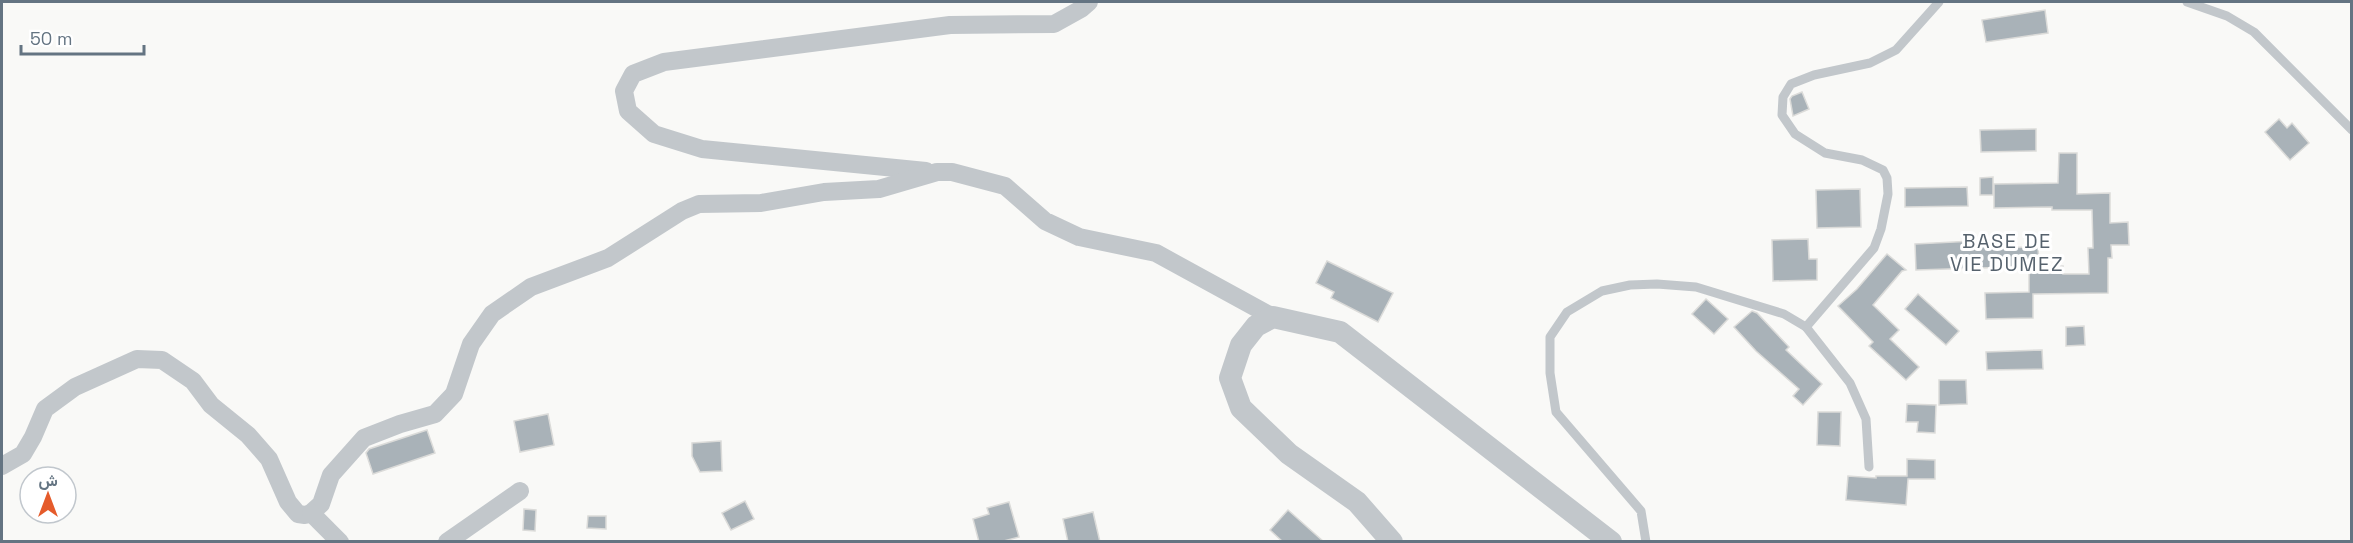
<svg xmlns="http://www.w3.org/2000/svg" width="2353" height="543" font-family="'Space Grotesk',Vazirmatn,sans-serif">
	<rect width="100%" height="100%" fill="#f9f9f7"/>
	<g fill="#a9b2b8" stroke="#dbdbd9" stroke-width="1.5">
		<polygon points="2045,10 2048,33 1986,42 1982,20"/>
		<polygon points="1802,92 1809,109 1793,116 1790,99 1792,96"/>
		<polygon points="2279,119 2287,128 2292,123 2309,143 2290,160 2265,132"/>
		<polygon points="2036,129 2036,151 1981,152 1980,130"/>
		<polygon points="2059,153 2077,153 2077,194 2110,193 2110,223 2128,222 2129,245 2111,245 2112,258 2108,258 2108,293 2033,294 2033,318 1986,319 1985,293 2029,292 2029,267 2063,266 2063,274 2089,274 2088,248 2093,248 2092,210 2052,210 2052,207 1994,208 1994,184 2058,183"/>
		<polygon points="1993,177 1993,195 1980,195 1980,178"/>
		<polygon points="1967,187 1968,206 1905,207 1905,188"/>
		<polygon points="1860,189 1861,227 1817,228 1816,190"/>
		<polygon points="1808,239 1809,259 1817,259 1817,280 1773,281 1772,240"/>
		<polygon points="1993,240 1993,248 2038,247 2039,266 1916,270 1915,244"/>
		<polygon points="1887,254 1906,270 1902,271 1873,305 1899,330 1890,339 1919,367 1906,380 1869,346 1873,342 1838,306 1857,289"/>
		<polygon points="1327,261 1393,293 1378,322 1331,298 1334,292 1316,283"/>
		<polygon points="1918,294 1959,331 1946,345 1905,309"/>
		<polygon points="1706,299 1728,319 1714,334 1692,314"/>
		<polygon points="1752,311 1757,313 1789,347 1786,350 1822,384 1803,405 1793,396 1799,389 1756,351 1734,327"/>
		<polygon points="2084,326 2085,345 2066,346 2066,327"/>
		<polygon points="2042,350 2043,369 1987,370 1986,352"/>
		<polygon points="1939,380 1966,380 1967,404 1939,405"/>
		<polygon points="1907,404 1936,405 1935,433 1917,432 1918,422 1906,422"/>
		<polygon points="1818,412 1841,412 1840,446 1817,445"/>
		<polygon points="548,414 554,445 520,452 514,421"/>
		<polygon points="427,430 435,453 373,474 366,453 369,449"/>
		<polygon points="721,441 722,471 700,472 692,456 692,443"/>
		<polygon points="1907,459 1935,460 1935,479 1908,479 1906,505 1846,500 1848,476 1876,478 1876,476 1907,476"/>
		<polygon points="745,501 754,519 731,530 722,513"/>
		<polygon points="1009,502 1019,537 1000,542 979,542 973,519 989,514 987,508"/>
		<polygon points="524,509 536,510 535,531 523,530"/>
		<polygon points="1288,510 1324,542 1283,542 1270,530"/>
		<polygon points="1093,512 1100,542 1068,542 1063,519"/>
		<polygon points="588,516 606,516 606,529 587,528"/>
	</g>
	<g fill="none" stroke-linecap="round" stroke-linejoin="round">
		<g stroke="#c2c7cb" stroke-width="9">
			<polyline points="2187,2 2227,16 2254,32 2352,130"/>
			<polyline points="1806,327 1874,248 1881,229 1888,194 1887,178 1883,170 1862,160 1825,153 1795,134 1782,115 1783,97 1791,84 1814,75 1870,63 1896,50 1939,2"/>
			<polyline points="1646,542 1641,511 1556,412 1550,373 1550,337 1567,312 1602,291 1630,285 1657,284 1696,287 1784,314 1806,327 1850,383 1866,419 1869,467"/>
		</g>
		<g stroke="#c2c7cb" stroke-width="18">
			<polyline points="926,171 702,149 654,134 628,111 624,91 633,74 664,62 950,25 1054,24 1081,9 1089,2"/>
			<polyline points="2,466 23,454 33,437 45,409 75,387 137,359 162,360 193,381 211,405 248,435 269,459 288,502 298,514 305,515 311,513 321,504 331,475 364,438 400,424 435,414 454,394 471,344 492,314 531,287 608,258 682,211 699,204 761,203 824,192 879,189 937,172 952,172 1005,186 1045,221 1079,237 1156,253 1273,317"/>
			<polyline points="311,513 340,542"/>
			<polyline points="447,542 520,491"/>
		</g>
		<polyline stroke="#c2c7cb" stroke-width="22" points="1392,542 1357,502 1289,454 1241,408 1230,378 1241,345 1256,326 1273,317 1340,332 1611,542"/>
	</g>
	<g text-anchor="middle" stroke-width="6" stroke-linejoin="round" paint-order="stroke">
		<g font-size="20" letter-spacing="1.5" fill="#56626d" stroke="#fff">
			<text x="2007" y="248">BASE DE<tspan x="2007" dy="23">VIE DUMEZ</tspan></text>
		</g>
	</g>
	<rect width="2353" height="543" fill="none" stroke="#647482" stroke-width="6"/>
	<g transform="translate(48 495)"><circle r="28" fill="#ffffff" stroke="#c1c7cd" stroke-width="1.5"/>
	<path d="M0-4.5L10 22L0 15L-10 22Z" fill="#e55b2b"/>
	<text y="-9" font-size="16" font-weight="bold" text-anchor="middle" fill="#647482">ش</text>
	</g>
	<path d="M21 45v9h123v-9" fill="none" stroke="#647482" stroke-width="3"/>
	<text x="30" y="45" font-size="18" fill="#647482" stroke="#ffffff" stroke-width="4.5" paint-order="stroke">50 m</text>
</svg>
